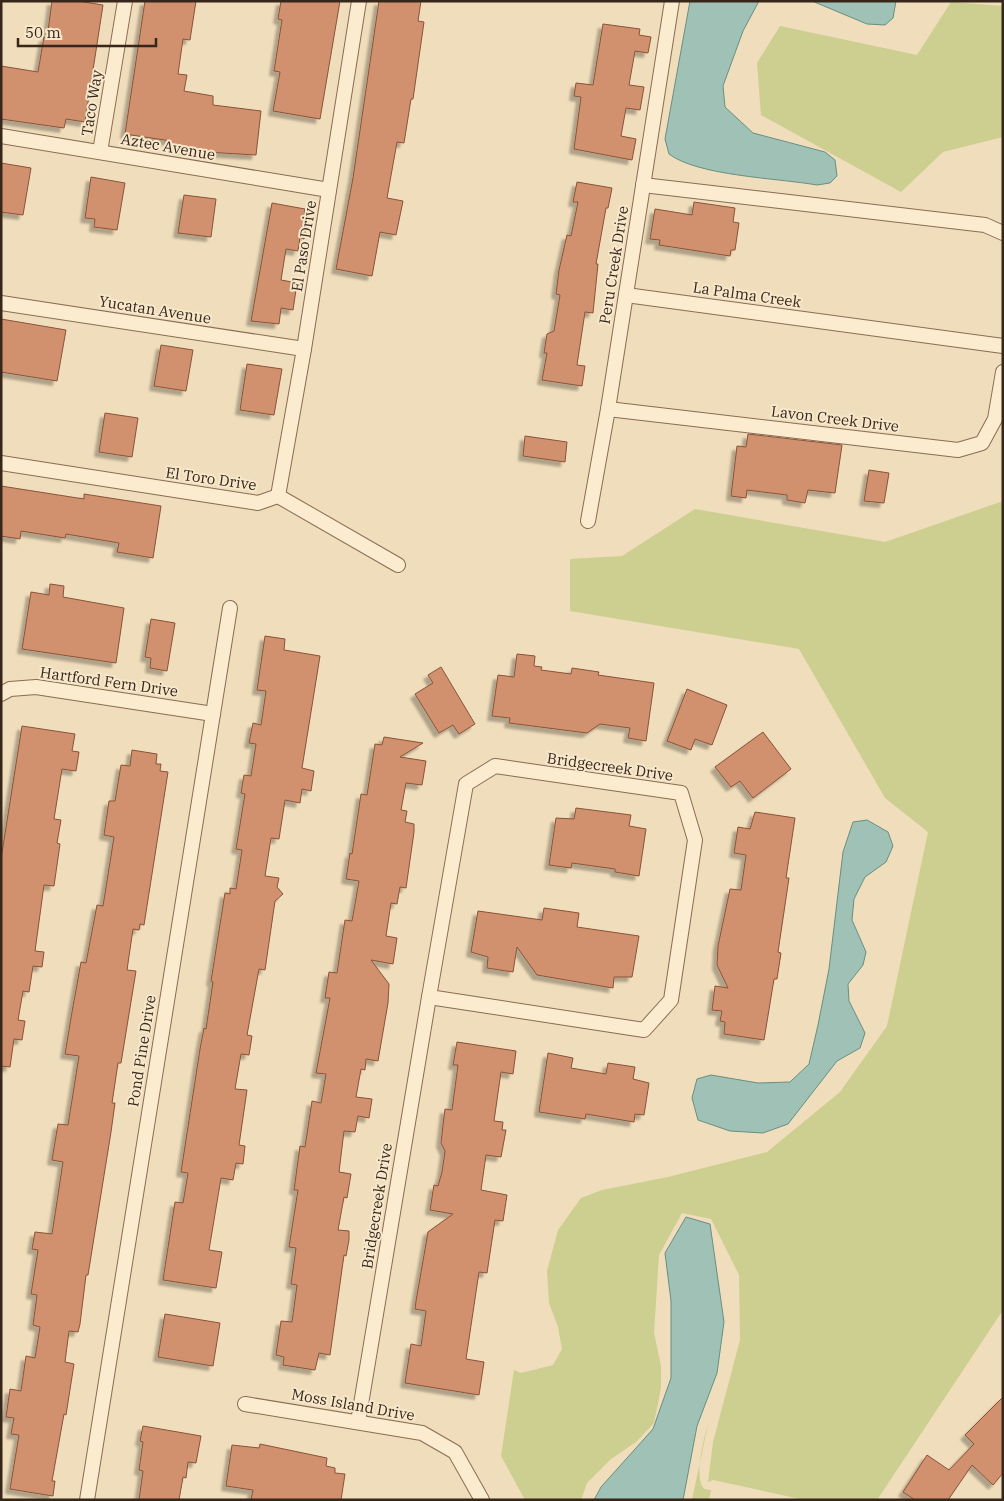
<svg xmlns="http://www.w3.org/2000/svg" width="1004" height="1501" font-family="'IBM Plex Serif',serif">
	<defs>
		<filter id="shadow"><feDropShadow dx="-4.5" dy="4.5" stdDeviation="1" flood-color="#0004"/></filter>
	</defs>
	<rect width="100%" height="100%" fill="#f0ddbb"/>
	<g fill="#cccf8f">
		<polygon points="951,2 1003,6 1003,137 943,152 901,192 761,115 757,63 780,26 917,55"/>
		<polygon points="1003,501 1003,1310 877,1500 805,1500 713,1480 708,1482 713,1442 740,1340 739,1275 711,1219 682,1213 659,1255 654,1333 661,1366 661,1388 654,1423 636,1442 611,1459 587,1483 581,1500 525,1500 501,1456 514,1370 521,1373 553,1365 562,1349 558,1327 549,1303 547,1271 558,1230 581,1198 602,1190 668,1177 767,1152 840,1092 887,1026 928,832 885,798 799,649 570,611 570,559 622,556 695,509 885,542"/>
		<path d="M709 1420C705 1436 693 1475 704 1489L711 1490 709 1500H692Z"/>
	</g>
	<g fill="#a0c1b5" stroke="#678f82">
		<path d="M690 1H759L743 31 723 86 725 107 753 133 825 152 835 160 837 176 830 183 817 185C777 178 698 176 669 154L665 139Z"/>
		<polygon points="812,1 896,1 893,18 885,25 867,24"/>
		<polygon points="867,820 888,832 893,846 886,862 865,877 854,899 852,920 866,952 863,965 848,984 849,1001 865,1033 860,1048 837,1061 788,1124 763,1133 730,1131 698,1120 692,1098 697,1079 711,1075 758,1083 790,1082 809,1064 818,1025 829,969 843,852 853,822"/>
		<polygon points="686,1217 710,1224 724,1322 717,1373 697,1426 683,1500 594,1500 601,1487 653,1429 671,1378 671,1301 665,1253"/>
	</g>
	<g fill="#d1916e" stroke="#895338" filter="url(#shadow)">
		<polygon points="52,1 78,1 103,5 85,122 66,119 64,128 1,119 1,66 38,72 44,37 47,38"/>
		<polygon points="145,1 196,1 190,40 183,39 178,74 187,75 184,91 213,96 213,105 261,111 256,155 206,152 170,146 171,141 125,134"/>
		<polygon points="281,1 340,1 320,119 273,111 280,72 274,71 282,20 278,19"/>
		<polygon points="379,1 421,1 418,21 424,22 413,99 411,99 404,143 397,142 387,198 403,201 396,235 380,232 372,276 336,269 353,178"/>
		<polygon points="603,24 640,29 639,35 651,37 648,53 635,51 629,85 644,87 640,110 626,108 621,136 636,139 632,160 574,149 581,97 574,96 576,83 593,85"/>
		<polygon points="1,163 31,168 23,215 1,212"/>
		<polygon points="91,177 125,183 117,230 94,227 95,219 85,218"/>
		<polygon points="577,182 612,188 608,208 606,208 596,264 598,264 593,313 585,312 577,365 585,366 582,386 542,380 547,353 544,353 547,334 554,331 560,295 556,294 559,270 567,235 571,236 578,202 573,202"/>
		<polygon points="184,195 216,199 211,237 178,233"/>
		<polygon points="694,202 735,208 733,222 739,223 735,250 731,250 730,256 659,245 660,240 650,239 655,209 692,215"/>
		<polygon points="272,203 305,209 304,217 308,218 304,239 300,238 298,251 286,249 281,280 292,282 291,289 296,290 293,310 281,308 279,324 251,321"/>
		<polygon points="1,319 66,330 57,381 1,372"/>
		<polygon points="161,345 193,350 186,391 154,386"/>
		<polygon points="247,364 282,369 274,415 240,410"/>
		<polygon points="105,413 138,418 132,457 99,452"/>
		<polygon points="748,434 842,445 835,493 808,490 805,503 787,500 787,495 747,490 746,498 731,496 737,446 746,447"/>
		<polygon points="525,436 567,442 565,462 523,456"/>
		<polygon points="869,470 889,473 884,503 864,501"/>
		<polygon points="1,486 84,499 84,494 161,506 153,558 117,552 119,543 66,534 65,538 21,531 20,539 1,536"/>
		<polygon points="50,584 64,586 63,597 124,608 116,663 22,649 31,592 49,595"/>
		<polygon points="151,619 175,623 167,671 150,668 151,658 145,657"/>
		<polygon points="265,636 285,639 284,650 320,656 302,768 314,771 311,791 302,789 300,803 285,800 279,839 271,838 265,876 279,878 277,887 283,894 275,901 265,970 259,969 247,1035 252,1036 249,1055 241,1054 235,1089 247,1090 239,1145 245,1146 243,1164 236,1163 233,1180 221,1178 209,1250 222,1252 216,1288 163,1280 175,1202 183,1203 188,1173 181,1172 200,1049 204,1028 206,1029 213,982 211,981 225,893 230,894 230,888 236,889 242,850 236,849 245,794 241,793 244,775 251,776 256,744 249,743 253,723 261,725 266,691 257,690"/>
		<polygon points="517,654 535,656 534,666 542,667 541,670 571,674 572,668 599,672 598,675 654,683 646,741 628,738 630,728 600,724 587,733 509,723 510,718 492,716 498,675 514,677"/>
		<polygon points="441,667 475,724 459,734 453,725 439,733 415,694 433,683 428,675"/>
		<polygon points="687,689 727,705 712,745 695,739 691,750 667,741"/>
		<polygon points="22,726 75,734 72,751 79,752 76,771 62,769 54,819 61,820 57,843 60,844 54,886 44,885 35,951 44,952 42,967 33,966 29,992 23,991 18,1020 25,1021 22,1040 14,1039 10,1067 1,1066 1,859"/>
		<polygon points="763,732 791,769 753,798 740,781 731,787 715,767"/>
		<polygon points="384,737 423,743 400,757 426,761 422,785 406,783 401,810 407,811 405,822 414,824 414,832 406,888 400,887 397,904 391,903 386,936 397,938 393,964 371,960 389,984 388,1003 378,1061 366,1059 365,1070 361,1069 356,1097 372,1099 369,1118 358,1116 355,1132 344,1131 339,1172 351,1174 347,1198 344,1197 338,1230 349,1231 349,1240 346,1256 344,1255 330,1355 319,1353 315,1370 283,1365 284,1357 276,1355 281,1321 292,1322 297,1285 291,1284 296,1248 289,1247 298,1190 294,1190 300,1146 305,1147 312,1101 321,1103 326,1074 316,1073 330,998 325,998 329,972 337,973 345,920 352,921 359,881 346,879 350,853 352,854 361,794 367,795 375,744 382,745"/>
		<polygon points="132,750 157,754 156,764 161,764 160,771 168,772 144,925 140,924 139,930 133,929 127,970 136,971 121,1063 118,1063 112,1103 115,1103 111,1132 88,1275 86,1275 80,1324 78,1332 69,1331 65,1362 74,1364 66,1415 64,1414 52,1481 55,1481 53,1496 10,1489 19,1435 11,1434 14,1418 6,1417 10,1389 21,1391 26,1356 35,1358 40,1327 33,1325 37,1295 31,1294 38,1250 32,1249 35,1232 52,1234 63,1162 52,1160 58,1124 68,1125 79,1056 65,1054 72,1012 81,962 86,963 97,905 103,906 114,837 104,835 109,801 115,801 121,765 130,766"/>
		<polygon points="576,808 631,815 629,826 646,829 639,876 615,872 615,869 572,863 571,868 549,865 556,818 574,819"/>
		<polygon points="755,812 795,818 786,878 789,878 778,952 781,953 777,979 774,979 764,1040 724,1034 725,1022 720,1021 722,1011 712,1010 715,986 728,988 717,965 718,946 730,889 741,890 746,855 734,853 738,827 750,829"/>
		<polygon points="544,908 579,913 577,927 639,936 632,977 614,977 613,988 537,975 517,947 513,972 487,968 488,957 471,952 478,911 542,920"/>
		<polygon points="457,1042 516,1051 513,1074 501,1072 494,1121 503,1122 502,1130 506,1130 501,1157 486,1155 481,1190 507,1195 503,1221 495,1220 487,1273 479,1272 466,1359 484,1362 479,1395 405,1383 411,1344 421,1346 426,1311 415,1309 416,1301 428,1232 453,1214 430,1210 434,1185 438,1186 442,1172 445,1151 441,1143 443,1125 445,1109 452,1110 458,1065 453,1065"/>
		<polygon points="548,1053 573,1058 571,1068 606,1074 608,1063 635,1067 633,1079 649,1083 644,1115 635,1114 634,1122 586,1114 585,1119 539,1112"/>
		<polygon points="165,1314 220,1323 213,1366 158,1357"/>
		<polygon points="1003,1397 1003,1473 993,1485 972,1465 948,1500 915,1500 903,1492 927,1455 949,1470 974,1444 965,1435"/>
		<polygon points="143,1426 201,1436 196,1463 188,1462 186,1478 183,1477 179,1500 139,1500 143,1471 139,1470 143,1442 140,1441"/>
		<polygon points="260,1444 327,1458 326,1466 335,1468 335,1473 345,1474 341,1500 251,1500 253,1490 226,1486 232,1445 259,1448"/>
	</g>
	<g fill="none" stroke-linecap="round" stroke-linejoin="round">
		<defs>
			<g id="street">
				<polyline points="1,136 329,190"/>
				<polyline points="100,152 125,1"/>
				<polyline points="643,185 985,225 1003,233"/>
				<polyline points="626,295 1003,346"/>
				<polyline points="1,303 304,349"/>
				<polyline points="608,409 958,450 982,443 995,419 1003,372"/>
				<polyline points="1,463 258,503 278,496 398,565"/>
				<polyline points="278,496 304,349 359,1"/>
				<polyline points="588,521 608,409 672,1"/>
				<polyline points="1,694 10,689 36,687 213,714"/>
				<polygon points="495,766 681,793 695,840 671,1000 644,1030 429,997 466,784"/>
				<polyline points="245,1404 422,1433 455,1452 482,1500"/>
				<polyline points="358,1422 429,997"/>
				<polyline points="87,1500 230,608"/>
			</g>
		</defs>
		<use href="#street" stroke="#896c54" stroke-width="16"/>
		<use href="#street" stroke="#fbebcf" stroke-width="14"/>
	</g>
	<g text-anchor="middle" stroke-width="4" stroke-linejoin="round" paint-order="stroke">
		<g font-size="15" fill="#37261a" stroke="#f7e8cb">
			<text transform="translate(92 103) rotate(-81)" y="5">Taco Way</text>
			<text transform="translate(168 147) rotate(10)" y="5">Aztec Avenue</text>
			<text transform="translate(304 246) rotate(-81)" y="5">El Paso Drive</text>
			<text transform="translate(614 265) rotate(-81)" y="5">Peru Creek Drive</text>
			<text transform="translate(747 295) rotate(8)" y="5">La Palma Creek</text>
			<text transform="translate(155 310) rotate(9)" y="5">Yucatan Avenue</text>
			<text transform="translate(835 419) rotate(7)" y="5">Lavon Creek Drive</text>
			<text transform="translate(211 479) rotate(8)" y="5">El Toro Drive</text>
			<text transform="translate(109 682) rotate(8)" y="5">Hartford Fern Drive</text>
			<text transform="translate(610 767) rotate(8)" y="5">Bridgecreek Drive</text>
			<text transform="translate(142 1051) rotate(-81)" y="5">Pond Pine Drive</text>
			<text transform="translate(377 1206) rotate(-81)" y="5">Bridgecreek Drive</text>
			<text transform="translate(353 1405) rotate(10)" y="5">Moss Island Drive</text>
		</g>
	</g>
	<rect width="1004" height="1501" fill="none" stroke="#37261a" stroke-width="5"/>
	<path d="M18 38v8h138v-8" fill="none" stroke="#37261a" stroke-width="2.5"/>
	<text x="25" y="38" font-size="15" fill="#37261a" stroke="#f7e8cb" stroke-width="4" paint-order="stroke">50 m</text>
</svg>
